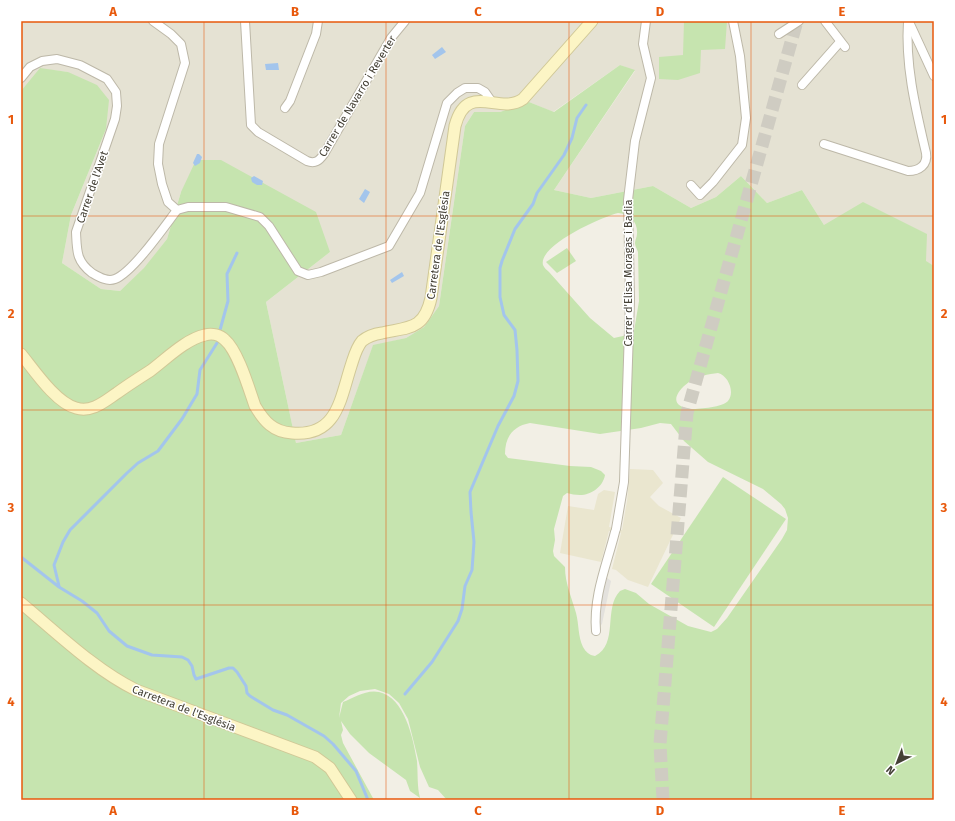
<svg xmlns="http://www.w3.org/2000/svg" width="955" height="821" font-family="'Fira Sans',sans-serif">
	<rect width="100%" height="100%" fill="#f2efe5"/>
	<polygon fill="#e5e2d3" points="21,21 934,21 934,266 926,262 824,225 802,190 767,203 741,176 716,197 691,208 653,186 591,198 554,190 635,71 620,65 553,112 529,102 500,112 474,112 465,126 439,306 424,327 406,338 373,346 341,435 296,443 266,302 330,252 181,192 167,239 144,269 120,291 101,289 62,263 71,215 106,129 68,72 41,69 21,91"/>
	<polygon fill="#eae6cf" points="630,469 653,470 663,483 650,497 659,506 681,518 648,587 628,580 616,570 612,569 621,533 609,531 601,562 560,553 568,506 594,510 598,494 604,490 615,492 609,527 622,530 627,501"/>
	<g fill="#c6e4af" fill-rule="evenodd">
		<polygon points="684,21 727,21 725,49 701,50 700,73 678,80 659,79 659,57 683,55"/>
		<path d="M620 65 635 70 554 190 591 198 653 186 691 208 716 197 741 176 767 203 802 190 824 225 863 202 927 234 926 261 934 266V800H447L438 790 429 787 420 767 408 719 399 703 389 694 375 689 360 691 349 696 341 703 339 718 343 702C353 698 367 689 379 692 405 698 413 738 417 761 418 774 417 786 420 798L410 791 406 780 369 753 350 734 341 721 343 730 341 735 343 743 374 800H21V91L40 68 68 72 97 85 109 100 106 129 71 215 62 263 101 289 120 291 144 268 167 239 181 192 196 160H221L316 212 330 252 266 302 296 443 341 435 373 345 406 338 424 327 439 306 465 126 474 112H500L529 102 554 112ZM618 213C629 214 638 221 637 234 637 237 635 240 635 243 635 246 637 249 638 252L639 301 634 331 632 334 614 338 590 318 549 272C547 270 544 268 543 265 538 245 602 217 618 213ZM718 373C729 376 735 393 728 401 723 407 700 409 692 409 669 407 674 393 689 382 696 376 709 374 718 373ZM530 423 600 434 641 428 660 423 671 424 684 441 708 462 763 489 781 504 785 509 788 518 787 530 782 539 727 618 717 629 711 632 688 626 649 604 636 593 625 589 620 591C603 608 619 644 595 656 589 655 586 652 583 647 578 637 579 624 576 613 572 598 565 584 565 567L554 556 553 551 555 540 554 529 563 496 567 493C571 494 575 495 580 495 591 495 603 487 605 475L601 471 591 467 570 466 508 458 505 454C505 437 513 426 530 423Z"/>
		<polygon points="567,248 576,261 557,273 546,262"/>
		<polygon points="723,477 786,519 714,627 651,584"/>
	</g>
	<polygon fill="#e3e1dd" points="606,577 611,581 602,624 598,628 597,617"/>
	<g fill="#a3c5ec">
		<polygon points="442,47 446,52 435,59 432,55"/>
		<polygon points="278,63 279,70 266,70 265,64"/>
		<polygon points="197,154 199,154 202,157 200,163 195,166 193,163"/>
		<polygon points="254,176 263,181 262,185 257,185 252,182 251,178"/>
		<polygon points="365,189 370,192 364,203 359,199"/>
		<polygon points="402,272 404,276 392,283 390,280"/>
	</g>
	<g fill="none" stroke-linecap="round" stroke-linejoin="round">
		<g stroke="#a3c5ec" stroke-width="3">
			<polyline points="220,330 228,301 227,274 237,253"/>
			<polyline points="21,557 59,587 82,601 97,613 109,631 127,646 152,655 182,657 188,660 192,666 194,675 196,679 229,668 233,668 237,672 246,686 247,693 250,696 273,710 287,715 324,736 333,744 356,771 368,800"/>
			<polyline points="59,586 54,565 63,542 70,530 127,473 138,463 158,451 182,419 197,394 200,370 217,343"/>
			<polyline points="405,694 432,662 458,621 462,609 465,586 472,570 474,542 471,512 470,492 498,426 514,396 518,381 517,350 515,330 504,315 500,297 500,268 502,261 515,229 533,204 537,193 564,155 572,138 577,118 586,105"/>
		</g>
		<polyline stroke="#cfccc2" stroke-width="13" stroke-dasharray="13 6" stroke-linecap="butt" points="663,800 660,744 687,413 797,21"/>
		<defs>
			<g id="minor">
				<polyline points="153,21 171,34 181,44 185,63 159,144 158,164 162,184 168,202 177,210 188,207 226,207 260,217 269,226 298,271 308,275 321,272 389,246 420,193 447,103 457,93 465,88 478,88 485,92 492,102"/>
				<path d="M245 21 251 125 258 132 307 161C315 164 319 161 324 154L391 38 405 21"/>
				<polyline points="825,21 845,47"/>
				<polyline points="909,22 934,76"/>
				<polyline points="779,34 799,21"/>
				<path d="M21 78 30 67 42 61 57 59 80 65 107 79 116 92 117 106 115 119 76 232C77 251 76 261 92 273 99 277 107 282 115 279 133 272 164 227 177 210"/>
				<polyline points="802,85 840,42"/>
				<polyline points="285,108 290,101 316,34 318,21"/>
				<path d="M824 144 908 171C919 171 928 165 926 153 916 110 905 66 908 21"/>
				<polyline points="691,185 700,195 713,182 742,145 746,118 740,56 733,21"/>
				<polyline points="616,529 624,482 630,300 628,200 635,141 651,78 643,44 646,21"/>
				<path d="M596 631C593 596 607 564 615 532"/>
			</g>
			<g id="secondary">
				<path d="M21 354C34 370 56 403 76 408 92 413 105 401 117 393 128 385 139 378 150 371 166 359 186 339 205 335 212 333 220 335 225 340 238 351 249 389 255 406 264 421 273 432 292 433 337 437 340 400 351 366 354 357 356 348 362 341 368 336 375 334 382 333 409 327 424 330 431 298L455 126C467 80 499 116 523 99L592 21"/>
				<path d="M21 603C56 632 95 670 136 690L315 757 330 768 351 800"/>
			</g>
		</defs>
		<use href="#minor" stroke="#bdb8a8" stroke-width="10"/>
		<use href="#secondary" stroke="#d0c897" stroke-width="13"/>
		<use href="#minor" stroke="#fff" stroke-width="8"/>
		<use href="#secondary" stroke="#fcf5c5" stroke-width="11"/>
	</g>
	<path fill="none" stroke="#e8590c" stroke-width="1" stroke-opacity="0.55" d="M204 21V800M386 21V800M569 21V800M751 21V800M21 216H934M21 410H934M21 605H934"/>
	<g text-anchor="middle" stroke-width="3" stroke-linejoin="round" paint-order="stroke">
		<g font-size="11" fill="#444035" stroke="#fff">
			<text transform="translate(357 96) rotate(-59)" y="4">Carrer de Navarro i Reverter</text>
			<text transform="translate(92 187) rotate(-71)" y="4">Carrer de l'Avet</text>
			<text transform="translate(438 245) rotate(-82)" y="4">Carretera de l'Església</text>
			<text transform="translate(628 273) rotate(-90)" y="4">Carrer d'Elisa Moragas i Badia</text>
			<text transform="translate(184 708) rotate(21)" y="4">Carretera de l'Església</text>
		</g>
	</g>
	<rect width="955" height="821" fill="none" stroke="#ffffff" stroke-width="44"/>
	<g transform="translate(897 763) rotate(222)" stroke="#ffffff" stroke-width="3" paint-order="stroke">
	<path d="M0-3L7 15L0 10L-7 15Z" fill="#444035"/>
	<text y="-6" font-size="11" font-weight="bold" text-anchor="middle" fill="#444035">N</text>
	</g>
	<rect x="22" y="22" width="911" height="777" fill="none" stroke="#e8590c" stroke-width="1.5"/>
	<g font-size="13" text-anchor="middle" font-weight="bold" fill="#e8590c">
		<text x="113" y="16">A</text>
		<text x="295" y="16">B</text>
		<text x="478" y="16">C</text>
		<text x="660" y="16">D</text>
		<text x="842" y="16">E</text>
		<text x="11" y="124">1</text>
		<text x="944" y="124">1</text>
		<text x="11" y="318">2</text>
		<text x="944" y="318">2</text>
		<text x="11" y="512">3</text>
		<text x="944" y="512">3</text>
		<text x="11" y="706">4</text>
		<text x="944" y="706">4</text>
		<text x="113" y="815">A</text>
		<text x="295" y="815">B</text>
		<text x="478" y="815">C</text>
		<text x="660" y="815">D</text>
		<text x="842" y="815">E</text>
	</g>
</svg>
